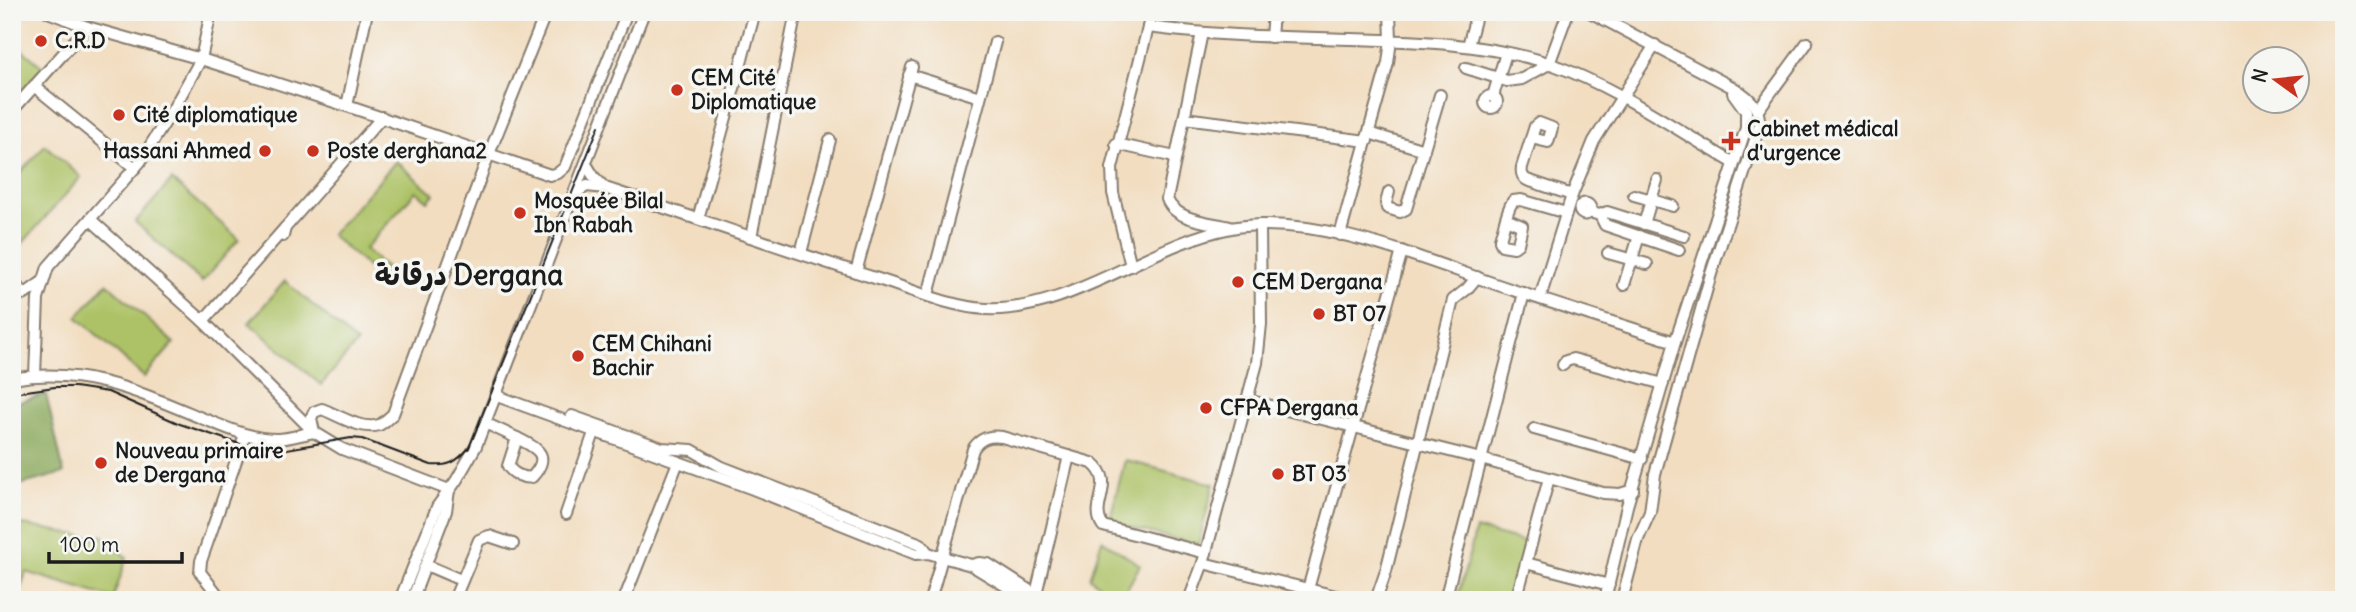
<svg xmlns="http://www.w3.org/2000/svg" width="2356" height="612" font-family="Delius,'Playpen Sans Arabic',sans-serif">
	<rect width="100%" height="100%" fill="#f6f6f2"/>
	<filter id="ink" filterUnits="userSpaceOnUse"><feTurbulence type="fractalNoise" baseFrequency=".0143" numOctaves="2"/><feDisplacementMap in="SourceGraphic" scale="14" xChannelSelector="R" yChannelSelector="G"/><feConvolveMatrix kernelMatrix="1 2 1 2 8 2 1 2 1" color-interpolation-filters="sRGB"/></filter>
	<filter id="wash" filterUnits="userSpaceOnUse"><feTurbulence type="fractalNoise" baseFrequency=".00686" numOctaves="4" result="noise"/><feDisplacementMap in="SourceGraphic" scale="28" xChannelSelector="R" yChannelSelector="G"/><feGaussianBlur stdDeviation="1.57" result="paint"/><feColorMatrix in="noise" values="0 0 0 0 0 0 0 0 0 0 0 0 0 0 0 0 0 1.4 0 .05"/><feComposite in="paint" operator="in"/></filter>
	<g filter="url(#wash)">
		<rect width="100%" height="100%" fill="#f2ddc0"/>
		<g fill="#adc266" stroke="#646f41" stroke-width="2">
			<polygon points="20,48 44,68 12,102 12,50 15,52"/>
			<polygon points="45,145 81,177 21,245 12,237 12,182"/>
			<polygon points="396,161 434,194 428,201 416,191 365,249 388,270 380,278 331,235"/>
			<polygon points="172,180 239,239 202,282 135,222"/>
			<polygon points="285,281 357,343 321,385 249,323"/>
			<polygon points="107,283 174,343 144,377 77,317"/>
			<polygon points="1125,460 1214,484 1198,545 1109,522"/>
			<polygon points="12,523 96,538 102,535 127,558 113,598 26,572 17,600 12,600"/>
			<polygon points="1476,529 1525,542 1509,600 1457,600"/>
			<polygon points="1102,540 1140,565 1121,600 1118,600 1090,578"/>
		</g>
		<polygon fill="#8aa85b" stroke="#53623c" stroke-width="2" points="46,394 64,473 12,487 12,404"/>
	</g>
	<g filter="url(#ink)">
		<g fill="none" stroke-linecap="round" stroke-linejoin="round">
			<defs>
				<g id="minor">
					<polyline points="48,12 87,27 201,59 347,106 550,175 558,173 565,167 627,12"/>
					<path d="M1590 12 1734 88C1751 98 1763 110 1758 131L1711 274 1655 474 1650 512 1638 539 1622 600"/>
					<path d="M1148 27C1215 36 1283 37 1350 39 1417 41 1487 43 1551 64 1616 87 1675 129 1734 163"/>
					<path d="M1202 33 1167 199C1175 221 1210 222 1230 227"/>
					<polyline points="1271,37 1273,12"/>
					<polyline points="1468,46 1477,12"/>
					<polyline points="1466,68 1507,81 1522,79 1549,64 1568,12"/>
					<polyline points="909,75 980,97"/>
					<polyline points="34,86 135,168"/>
					<polyline points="1493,96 1506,53"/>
					<circle cx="1491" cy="102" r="6"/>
					<polyline points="347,106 367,12"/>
					<polyline points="1758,110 1807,43"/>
					<polyline points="12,111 87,27"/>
					<polyline points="1184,118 1367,141"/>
					<polyline points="1369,133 1424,150"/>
					<path d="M1531 138 1548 142 1552 128 1539 123 1535 126 1522 167C1521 173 1522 177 1527 180L1572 195"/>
					<polyline points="1116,144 1175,157"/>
					<polyline points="586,164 594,177 605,188"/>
					<polyline points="1389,192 1386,203 1387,208 1400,212 1406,209 1440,95"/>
					<path d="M575 193 587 186 605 188C696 218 786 250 878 279 913 290 950 307 986 309 1069 313 1150 243 1231 228 1314 213 1420 258 1498 285 1557 305 1616 323 1675 342"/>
					<polyline points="1634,195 1673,206"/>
					<circle cx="1585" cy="209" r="5.5"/>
					<polyline points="1589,212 1600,215 1607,212 1684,236"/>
					<polyline points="1600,215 1605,225 1679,250"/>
					<polyline points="90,219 203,321 314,432 342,449 449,490"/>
					<polyline points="698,219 755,12"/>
					<path d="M1506 219 1522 226 1518 244 1514 247 1502 245 1500 241V239C1504 227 1506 211 1513 201L1521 200 1566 213"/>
					<polyline points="1644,224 1657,180"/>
					<polyline points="1340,235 1388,63 1391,40 1390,12"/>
					<polyline points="283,236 285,228 382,117"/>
					<polyline points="751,237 796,12"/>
					<polyline points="801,253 830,140"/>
					<polyline points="1608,253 1647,264"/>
					<polyline points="1131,266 1113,193 1112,168 1152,12"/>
					<polyline points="856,272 912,67"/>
					<polyline points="12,282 25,294 42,282"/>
					<polyline points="1624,285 1639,236"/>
					<polyline points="928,295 995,42"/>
					<polyline points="1540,298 1572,195 1594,141 1655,45"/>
					<polyline points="203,321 285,228"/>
					<polyline points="1563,365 1566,361 1573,359 1663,384"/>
					<polyline points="35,375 38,299 48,267 140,162 172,111 201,59 211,12"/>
					<path d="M12 379C82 366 137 391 199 417 225 427 249 439 277 439 289 439 302 434 314 432"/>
					<polyline points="497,396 753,489 916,554 928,553 971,565 1029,600"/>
					<polyline points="1247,400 1481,459 1603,493 1620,494 1633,490"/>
					<polyline points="572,416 662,448 692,450 722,467 921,544 928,553"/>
					<polyline points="485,423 517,438"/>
					<polyline points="1534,429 1642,459"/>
					<path d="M314 432 311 418 314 412 322 409C338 415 362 431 379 425 384 423 389 417 393 414L489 154 546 12"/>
					<path d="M517 438C537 448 552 455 532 477 523 479 512 473 508 466Z"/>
					<polyline points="566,514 596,427"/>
					<polyline points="1203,563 1352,600"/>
					<polyline points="1526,563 1609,585"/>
					<polyline points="426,565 461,580"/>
					<polyline points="971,565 979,563 988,564 1044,600"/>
					<polyline points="1036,594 1069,456"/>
					<polyline points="222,600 200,572 201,561 245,435"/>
					<polyline points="400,600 437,507 456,481 476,446 644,12"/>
					<polyline points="412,600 446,511 449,490"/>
					<polyline points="454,600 479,540 489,536 513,544"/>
					<polyline points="624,600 678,462"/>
					<path d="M930 600 973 449C980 438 989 435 1002 437L1092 463C1118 483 1088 505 1103 526L1206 553"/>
					<polyline points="1189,600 1203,563 1257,363 1261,324 1260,225"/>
					<polyline points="1305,600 1402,251"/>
					<polyline points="1376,600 1386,571 1453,300 1467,289 1477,277"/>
					<polyline points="1445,600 1524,293"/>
					<polyline points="1516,600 1549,478"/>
					<polyline points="1605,600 1627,506 1675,342 1746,128 1746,111 1733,93"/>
				</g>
			</defs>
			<use href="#minor" stroke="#877c6e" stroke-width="14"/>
			<use href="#minor" stroke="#fff" stroke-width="10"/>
			<path stroke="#1c1c1c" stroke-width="2" d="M12 393 55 387H75L108 392 180 424 261 451H275L351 438 362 439 431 465C450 467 457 461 469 448L599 126"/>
		</g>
	</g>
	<g fill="#c8321e" stroke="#f6f6f2" stroke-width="2.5">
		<circle cx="41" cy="41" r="7"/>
		<circle cx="677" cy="90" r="7"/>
		<circle cx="119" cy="115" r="7"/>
		<path d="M1727.5 130.5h7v7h7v7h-7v7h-7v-7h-7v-7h7z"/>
		<circle cx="265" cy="151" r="7"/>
		<circle cx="313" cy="151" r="7"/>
		<circle cx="520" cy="213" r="7"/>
		<circle cx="1238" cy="282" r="7"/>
		<circle cx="1319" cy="314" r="7"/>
		<circle cx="578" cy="356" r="7"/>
		<circle cx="1206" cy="408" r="7"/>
		<circle cx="101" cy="463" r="7"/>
		<circle cx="1278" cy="474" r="7"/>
	</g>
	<g text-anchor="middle" stroke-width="7" stroke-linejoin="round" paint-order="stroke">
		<g font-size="21" font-weight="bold" fill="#1c1c1c" stroke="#f6f6f2" text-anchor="start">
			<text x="55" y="48">C.R.D</text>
			<text x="691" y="85">CEM Cité<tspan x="691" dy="24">Diplomatique</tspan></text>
			<text x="133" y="122">Cité diplomatique</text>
			<text x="1747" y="136">Cabinet médical<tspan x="1747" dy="24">d'urgence</tspan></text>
			<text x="251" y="158" text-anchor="end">Hassani Ahmed</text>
			<text x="327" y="158">Poste derghana2</text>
			<text x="534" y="208">Mosquée Bilal<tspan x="534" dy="24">Ibn Rabah</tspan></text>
			<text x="1252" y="289">CEM Dergana</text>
			<text x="1333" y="321">BT 07</text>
			<text x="592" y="351">CEM Chihani<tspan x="592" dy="24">Bachir</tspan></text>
			<text x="1220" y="415">CFPA Dergana</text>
			<text x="115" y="458">Nouveau primaire<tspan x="115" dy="24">de Dergana</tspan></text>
			<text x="1292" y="481">BT 03</text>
		</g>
		<g font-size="28" font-weight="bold" fill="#1c1c1c" stroke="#f6f6f2">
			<text x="469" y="285">درقانة Dergana</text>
		</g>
	</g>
	<rect width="2356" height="612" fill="none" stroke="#f6f6f2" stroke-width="42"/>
	<g transform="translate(2276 80) rotate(285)"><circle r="33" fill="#f6f6f2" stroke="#9f9f9c" stroke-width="2"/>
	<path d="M0-5L12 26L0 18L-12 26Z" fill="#c8321e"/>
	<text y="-10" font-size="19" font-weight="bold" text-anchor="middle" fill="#1c1c1c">N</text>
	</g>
	<path d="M49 552v10h133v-10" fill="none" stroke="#1c1c1c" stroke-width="3.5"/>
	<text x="60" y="552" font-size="21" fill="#1c1c1c" stroke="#f6f6f2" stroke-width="5" paint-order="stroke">100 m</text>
</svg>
